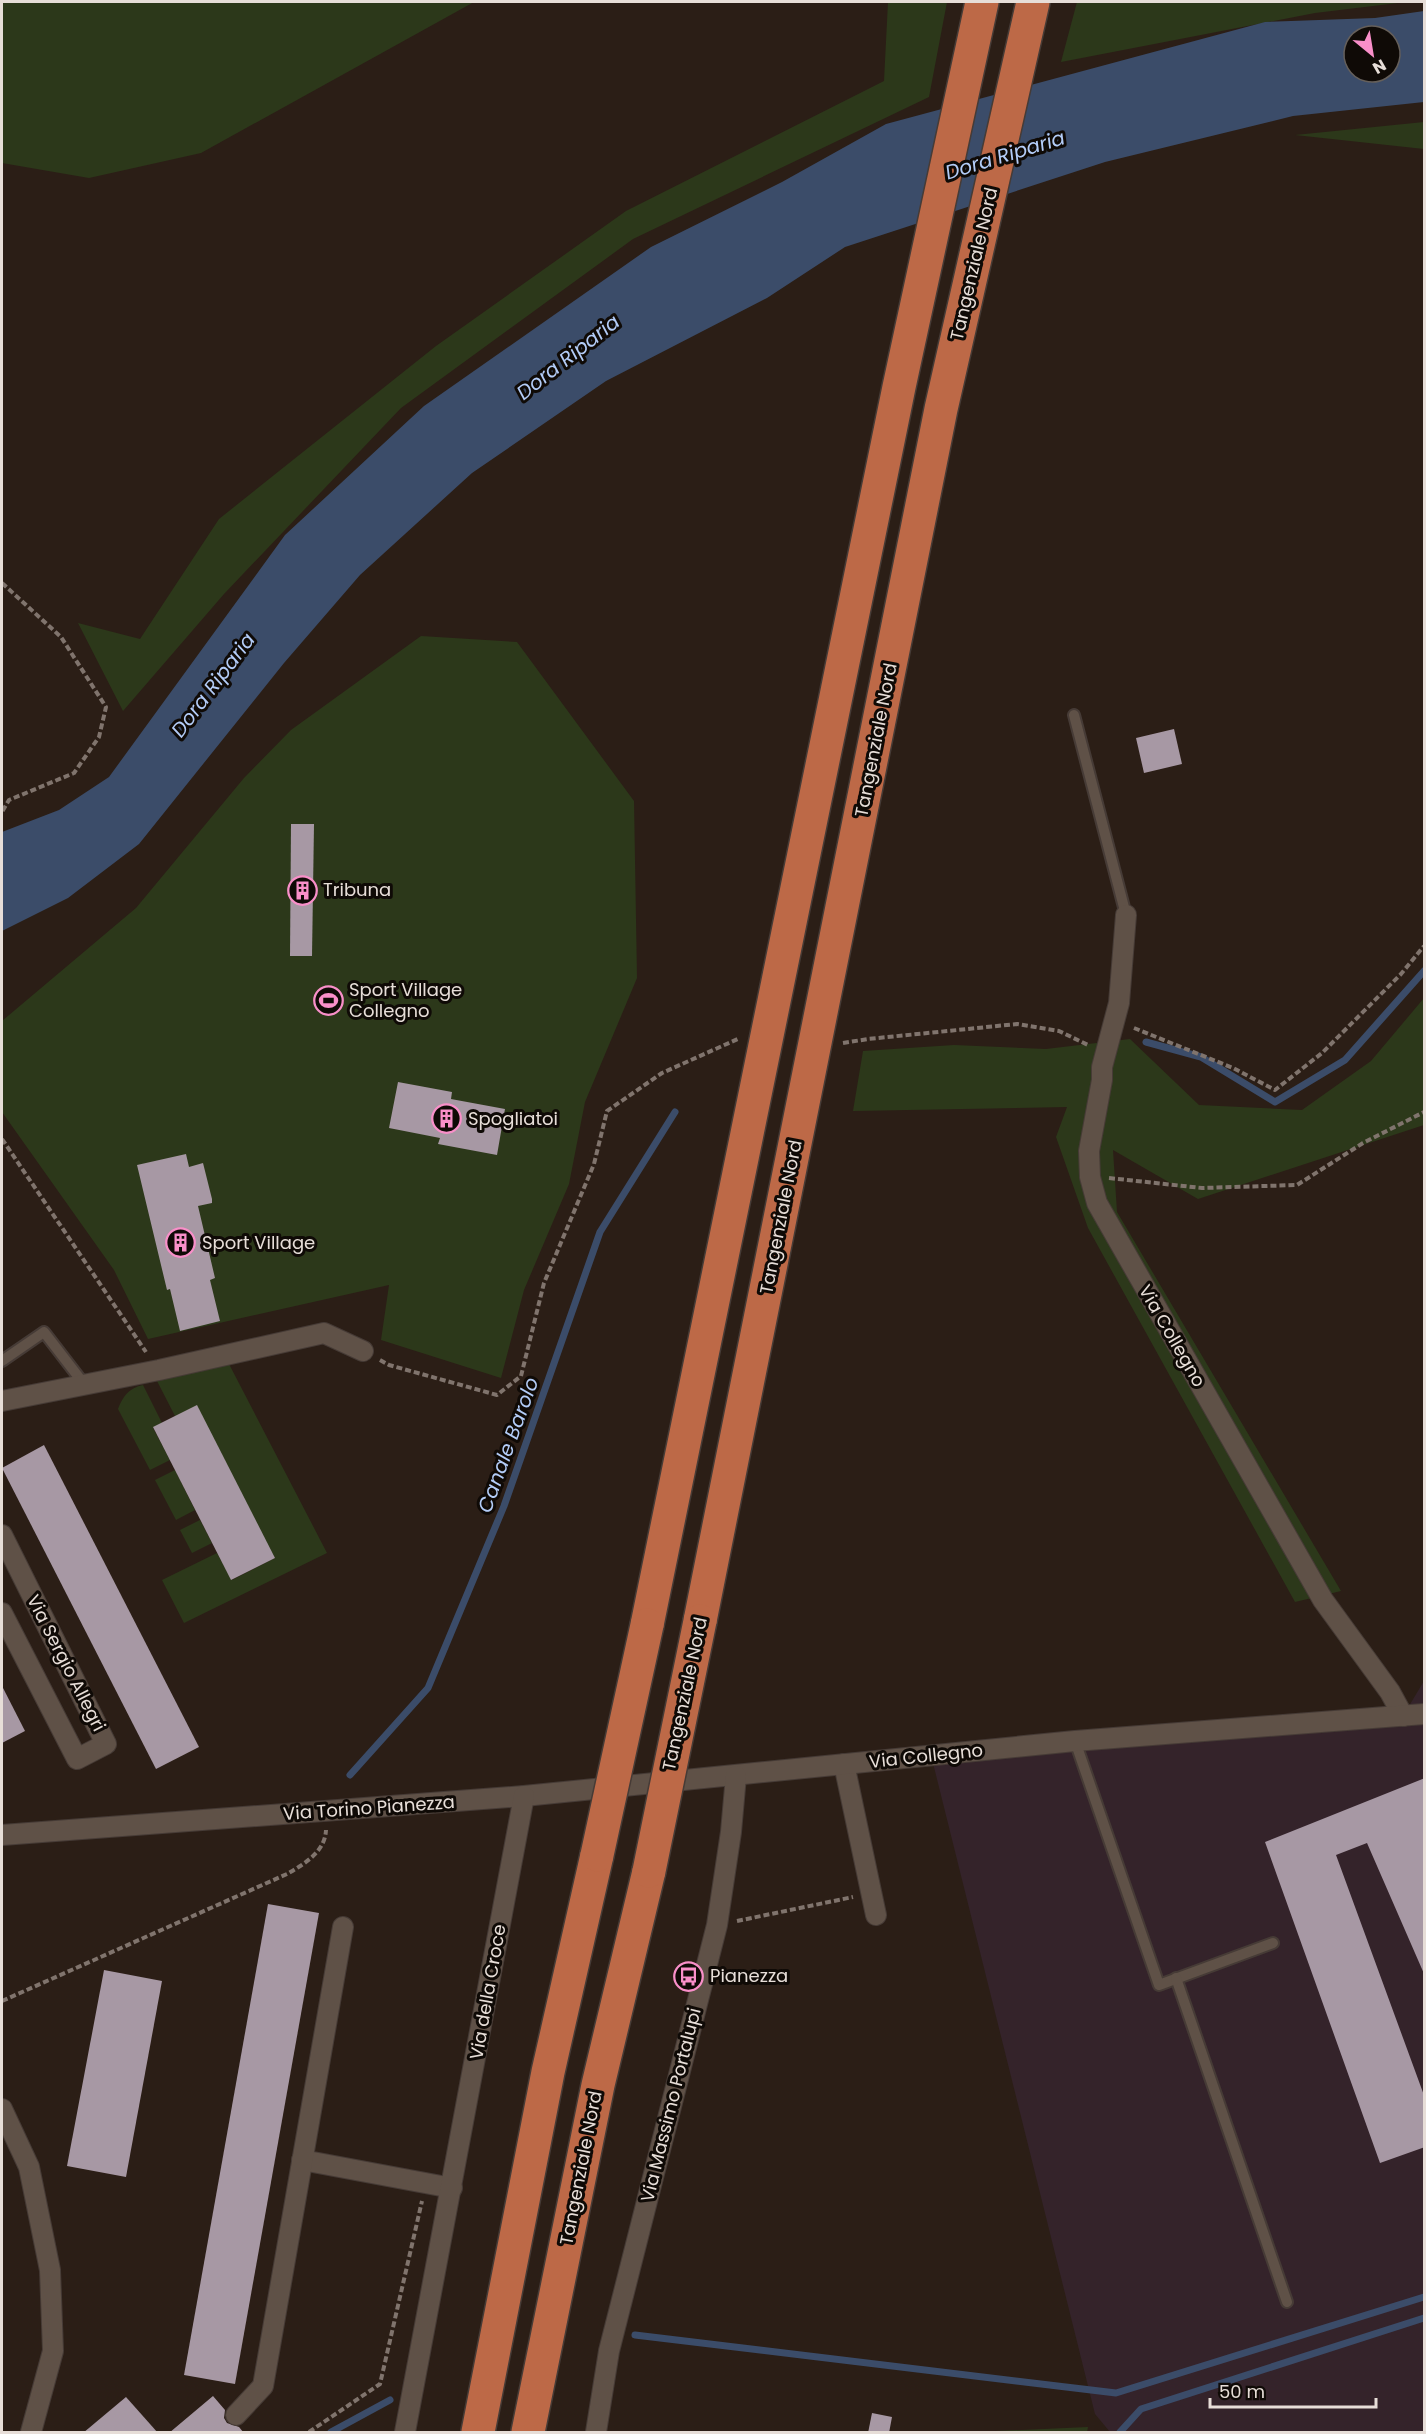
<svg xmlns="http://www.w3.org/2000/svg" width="1426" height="2434" font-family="Poppins,sans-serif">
	<rect width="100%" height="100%" fill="#2b1e16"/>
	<polygon fill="#34232a" points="1424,1681 1424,2432 1110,2432 1095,2414 931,1755 1403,1716"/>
	<g fill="#2c381a">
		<polygon points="2,2 474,2 201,153 89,178 2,163"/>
		<polygon points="888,2 947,2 929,97 633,239 401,408 224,594 123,711 78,623 140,639 219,519 436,346 626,211 884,81"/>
		<polygon points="1077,2 1406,2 1315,13 1061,62"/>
		<polygon points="1424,122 1424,149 1295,135"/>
		<polygon points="421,636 517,642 634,801 637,978 585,1102 569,1184 524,1290 501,1378 381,1340 389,1285 148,1339 114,1270 2,1112 2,1021 136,908 244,778 291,730"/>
		<polygon points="1424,998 1424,1125 1198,1199 1113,1150 1117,1212 1341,1591 1295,1602 1088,1228 1056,1137 1067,1107 853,1111 863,1051 954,1045 1046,1049 1130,1039 1199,1105 1302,1110 1371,1061"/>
		<polygon points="229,1364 327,1553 184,1623 162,1580 217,1553 232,1580 275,1558 175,1416 157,1381"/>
		<path d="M143 1385 162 1423 153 1428 170 1460 150 1470 118 1409C123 1396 129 1388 143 1385Z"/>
		<polygon points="175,1470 195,1510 176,1520 155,1480"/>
		<polygon points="200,1520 212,1543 192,1553 180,1530"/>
		<polygon points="1088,2427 1087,2432 973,2432"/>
	</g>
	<path fill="#3b4c69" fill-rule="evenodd" d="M1424 11V102L1293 116 1105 162 845 247 767 298 606 381 472 473 360 575 284 663 139 844 68 898 2 931V832L59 810 109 777 285 535 424 406 651 247 782 182 886 124 1265 22 1375 18ZM1354 36H1390V72H1354Z"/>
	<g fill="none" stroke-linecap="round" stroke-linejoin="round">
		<g stroke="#3b4c69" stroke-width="7">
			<polyline points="1146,1042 1201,1057 1275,1102 1345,1060 1424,971"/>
			<polyline points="350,1775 428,1688 504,1506 600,1232 675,1112"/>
			<polyline points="635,2335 1116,2393 1424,2297"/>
			<polyline points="331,2432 390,2400"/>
			<polyline points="1120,2432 1141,2409 1424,2318"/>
		</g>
	</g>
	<g fill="#a798a4">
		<polygon points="1174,729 1182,764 1144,773 1136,738"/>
		<polygon points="291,824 314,824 312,956 290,956"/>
		<polygon points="398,1082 452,1092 451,1099 505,1109 497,1155 438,1144 440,1138 389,1128"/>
		<polygon points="186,1154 189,1167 203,1163 212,1199 212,1203 198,1206 215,1278 210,1280 220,1321 180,1331 170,1289 167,1290 137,1165"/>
		<polygon points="197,1405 275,1558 231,1580 153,1427"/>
		<polygon points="44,1445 199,1747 156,1769 2,1468"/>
		<polygon points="2,1686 25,1731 2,1743"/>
		<polygon points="1425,1778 1425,1976 1367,1843 1336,1855 1425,2098 1425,2147 1380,2163 1265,1842"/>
		<polygon points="268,1904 319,1913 235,2384 184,2375"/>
		<polygon points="104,1970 162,1981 126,2177 67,2166"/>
		<polygon points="213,2396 225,2410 224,2418 227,2423 239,2427 244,2433 169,2433"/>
		<polygon points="126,2397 158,2433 83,2433"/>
		<polygon points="872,2413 892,2417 889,2433 868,2433"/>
	</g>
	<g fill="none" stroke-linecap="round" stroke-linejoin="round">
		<defs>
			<g id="service">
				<polyline points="1074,715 1126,915"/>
				<polyline points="2,1361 44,1332 84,1384"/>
				<polyline points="1075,1741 1159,1985 1273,1943"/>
				<polyline points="1176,1978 1287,2302"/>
			</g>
			<g id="minor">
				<polyline points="1126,915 1119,1003 1102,1067 1102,1080 1089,1151 1090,1177 1097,1203 1323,1600 1390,1692 1403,1716"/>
				<polyline points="2,1401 159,1370 324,1333 363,1351"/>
				<polyline points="2,1535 106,1744 77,1759 2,1613"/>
				<polyline points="844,1764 876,1915"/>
				<polyline points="2,1835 524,1796 1075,1741 1424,1714"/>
				<polyline points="2,2109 29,2167 50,2270 53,2351 31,2432"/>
				<polyline points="302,2160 452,2188"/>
				<polyline points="236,2415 263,2386 343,1927"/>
				<polyline points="405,2432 524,1796"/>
				<polyline points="596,2432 609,2351 717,1925 731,1832 736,1776"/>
			</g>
			<g id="motorway">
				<polyline points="700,1621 941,409 1033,2"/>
				<polyline points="647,1625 899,387 982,2"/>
				<polyline points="478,2432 548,2072 597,1855"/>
				<polyline points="528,2432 598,2085 649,1871"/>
			</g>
		</defs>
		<use href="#service" stroke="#463b36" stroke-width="14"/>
		<use href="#minor" stroke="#463b36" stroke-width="22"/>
		<use href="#motorway" stroke="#463b36" stroke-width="36"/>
		<g stroke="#80746d" stroke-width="4" stroke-dasharray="6 3" stroke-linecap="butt">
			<polyline points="2,583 61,637 106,707 99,737 74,773 9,800 2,812"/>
			<polyline points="1134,1028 1233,1068 1275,1090 1322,1053 1401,974 1424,946"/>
			<polyline points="843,1043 868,1039 1017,1024 1059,1031 1088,1045"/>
			<polyline points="2,1139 146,1352"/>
			<polyline points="1109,1178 1202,1188 1297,1185 1363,1143 1424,1112"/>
			<polyline points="380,1360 389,1365 497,1395 521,1376 544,1283 594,1164 607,1111 662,1073 740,1038"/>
			<polyline points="737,1921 853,1897"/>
			<path d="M2 2001 287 1874C304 1864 325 1852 326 1830"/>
			<polyline points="309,2432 380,2384 422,2201"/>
		</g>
		<use href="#service" stroke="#5f5147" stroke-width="10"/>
		<use href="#minor" stroke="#5f5147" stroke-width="20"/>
		<use href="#motorway" stroke="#bd6947" stroke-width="33"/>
		<defs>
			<g id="motorway-bridge">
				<polyline points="597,1855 647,1625"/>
				<polyline points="649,1871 700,1621"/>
			</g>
		</defs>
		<use href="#motorway-bridge" stroke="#463b36" stroke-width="36" stroke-linecap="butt"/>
		<use href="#motorway-bridge" stroke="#bd6947" stroke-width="33"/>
	</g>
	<defs>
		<symbol id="building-ring" viewBox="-11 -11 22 22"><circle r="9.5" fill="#0f0a06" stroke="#f98fc9" stroke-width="1.5"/><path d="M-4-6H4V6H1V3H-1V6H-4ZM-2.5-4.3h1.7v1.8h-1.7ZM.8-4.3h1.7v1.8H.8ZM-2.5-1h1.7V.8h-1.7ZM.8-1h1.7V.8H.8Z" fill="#f98fc9"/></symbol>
		<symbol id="stadium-ring" viewBox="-11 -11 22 22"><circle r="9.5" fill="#0f0a06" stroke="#f98fc9" stroke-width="1.5"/><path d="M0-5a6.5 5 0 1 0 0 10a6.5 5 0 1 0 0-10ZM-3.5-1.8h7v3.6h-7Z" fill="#f98fc9"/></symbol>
		<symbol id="bus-ring" viewBox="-11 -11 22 22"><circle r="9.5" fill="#0f0a06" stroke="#f98fc9" stroke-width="1.5"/><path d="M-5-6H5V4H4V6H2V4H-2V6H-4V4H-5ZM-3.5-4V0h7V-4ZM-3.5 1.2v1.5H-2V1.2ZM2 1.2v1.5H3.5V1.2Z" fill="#f98fc9"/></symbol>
	</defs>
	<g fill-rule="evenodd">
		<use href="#building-ring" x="286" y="874" width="33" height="33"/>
		<use href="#stadium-ring" x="312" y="984" width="33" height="33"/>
		<use href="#building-ring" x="430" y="1102" width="33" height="33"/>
		<use href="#building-ring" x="164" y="1226" width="33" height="33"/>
		<use href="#bus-ring" x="672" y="1960" width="33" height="33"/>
	</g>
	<g text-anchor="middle" stroke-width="6" stroke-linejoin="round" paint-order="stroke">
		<g font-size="18" fill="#e7ded8" stroke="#0f0a06">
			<text transform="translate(974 264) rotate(-77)" y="6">Tangenziale Nord</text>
			<text transform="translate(876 740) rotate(-79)" y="6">Tangenziale Nord</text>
			<text transform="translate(781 1217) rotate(-79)" y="6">Tangenziale Nord</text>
			<text transform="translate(1172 1336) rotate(60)" y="6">Via Collegno</text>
			<text transform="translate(66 1663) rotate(63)" y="6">Via Sergio Allegri</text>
			<text transform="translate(685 1694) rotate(-78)" y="6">Tangenziale Nord</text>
			<text transform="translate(926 1756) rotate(-6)" y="6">Via Collegno</text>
			<text transform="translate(369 1808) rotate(-4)" y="6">Via Torino Pianezza</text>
			<text transform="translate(488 1992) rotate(-80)" y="6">Via della Croce</text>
			<text transform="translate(671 2105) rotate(-76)" y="6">Via Massimo Portalupi</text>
			<text transform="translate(581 2168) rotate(-79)" y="6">Tangenziale Nord</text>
		</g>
		<g font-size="18" fill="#e7ded8" stroke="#0f0a06" text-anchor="start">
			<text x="323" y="896">Tribuna</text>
			<text x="349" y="996">Sport Village<tspan x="349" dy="21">Collegno</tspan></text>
			<text x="468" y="1125">Spogliatoi</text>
			<text x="202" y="1249">Sport Village</text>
			<text x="710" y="1982">Pianezza</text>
		</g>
		<g font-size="20" font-style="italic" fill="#b3ccf7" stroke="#0f0a06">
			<text transform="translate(1005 155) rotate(-17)" y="7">Dora Riparia</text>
			<text transform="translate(568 357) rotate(-38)" y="7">Dora Riparia</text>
			<text transform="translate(213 685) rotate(-53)" y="7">Dora Riparia</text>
			<text transform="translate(508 1445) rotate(-70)" y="7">Canale Barolo</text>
		</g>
	</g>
	<rect width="1426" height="2434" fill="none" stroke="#e7ded8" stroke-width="6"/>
	<g transform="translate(1372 54) rotate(150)"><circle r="28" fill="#0f0a06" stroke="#655f5a" stroke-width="1.5"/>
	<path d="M0-4.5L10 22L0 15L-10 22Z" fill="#f98fc9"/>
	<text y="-9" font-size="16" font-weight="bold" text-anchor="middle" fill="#e7ded8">N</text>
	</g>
	<path d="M1210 2398v9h166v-9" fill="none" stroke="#e7ded8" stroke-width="3"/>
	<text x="1219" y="2398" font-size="18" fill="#e7ded8" stroke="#0f0a06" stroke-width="4.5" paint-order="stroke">50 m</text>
</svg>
